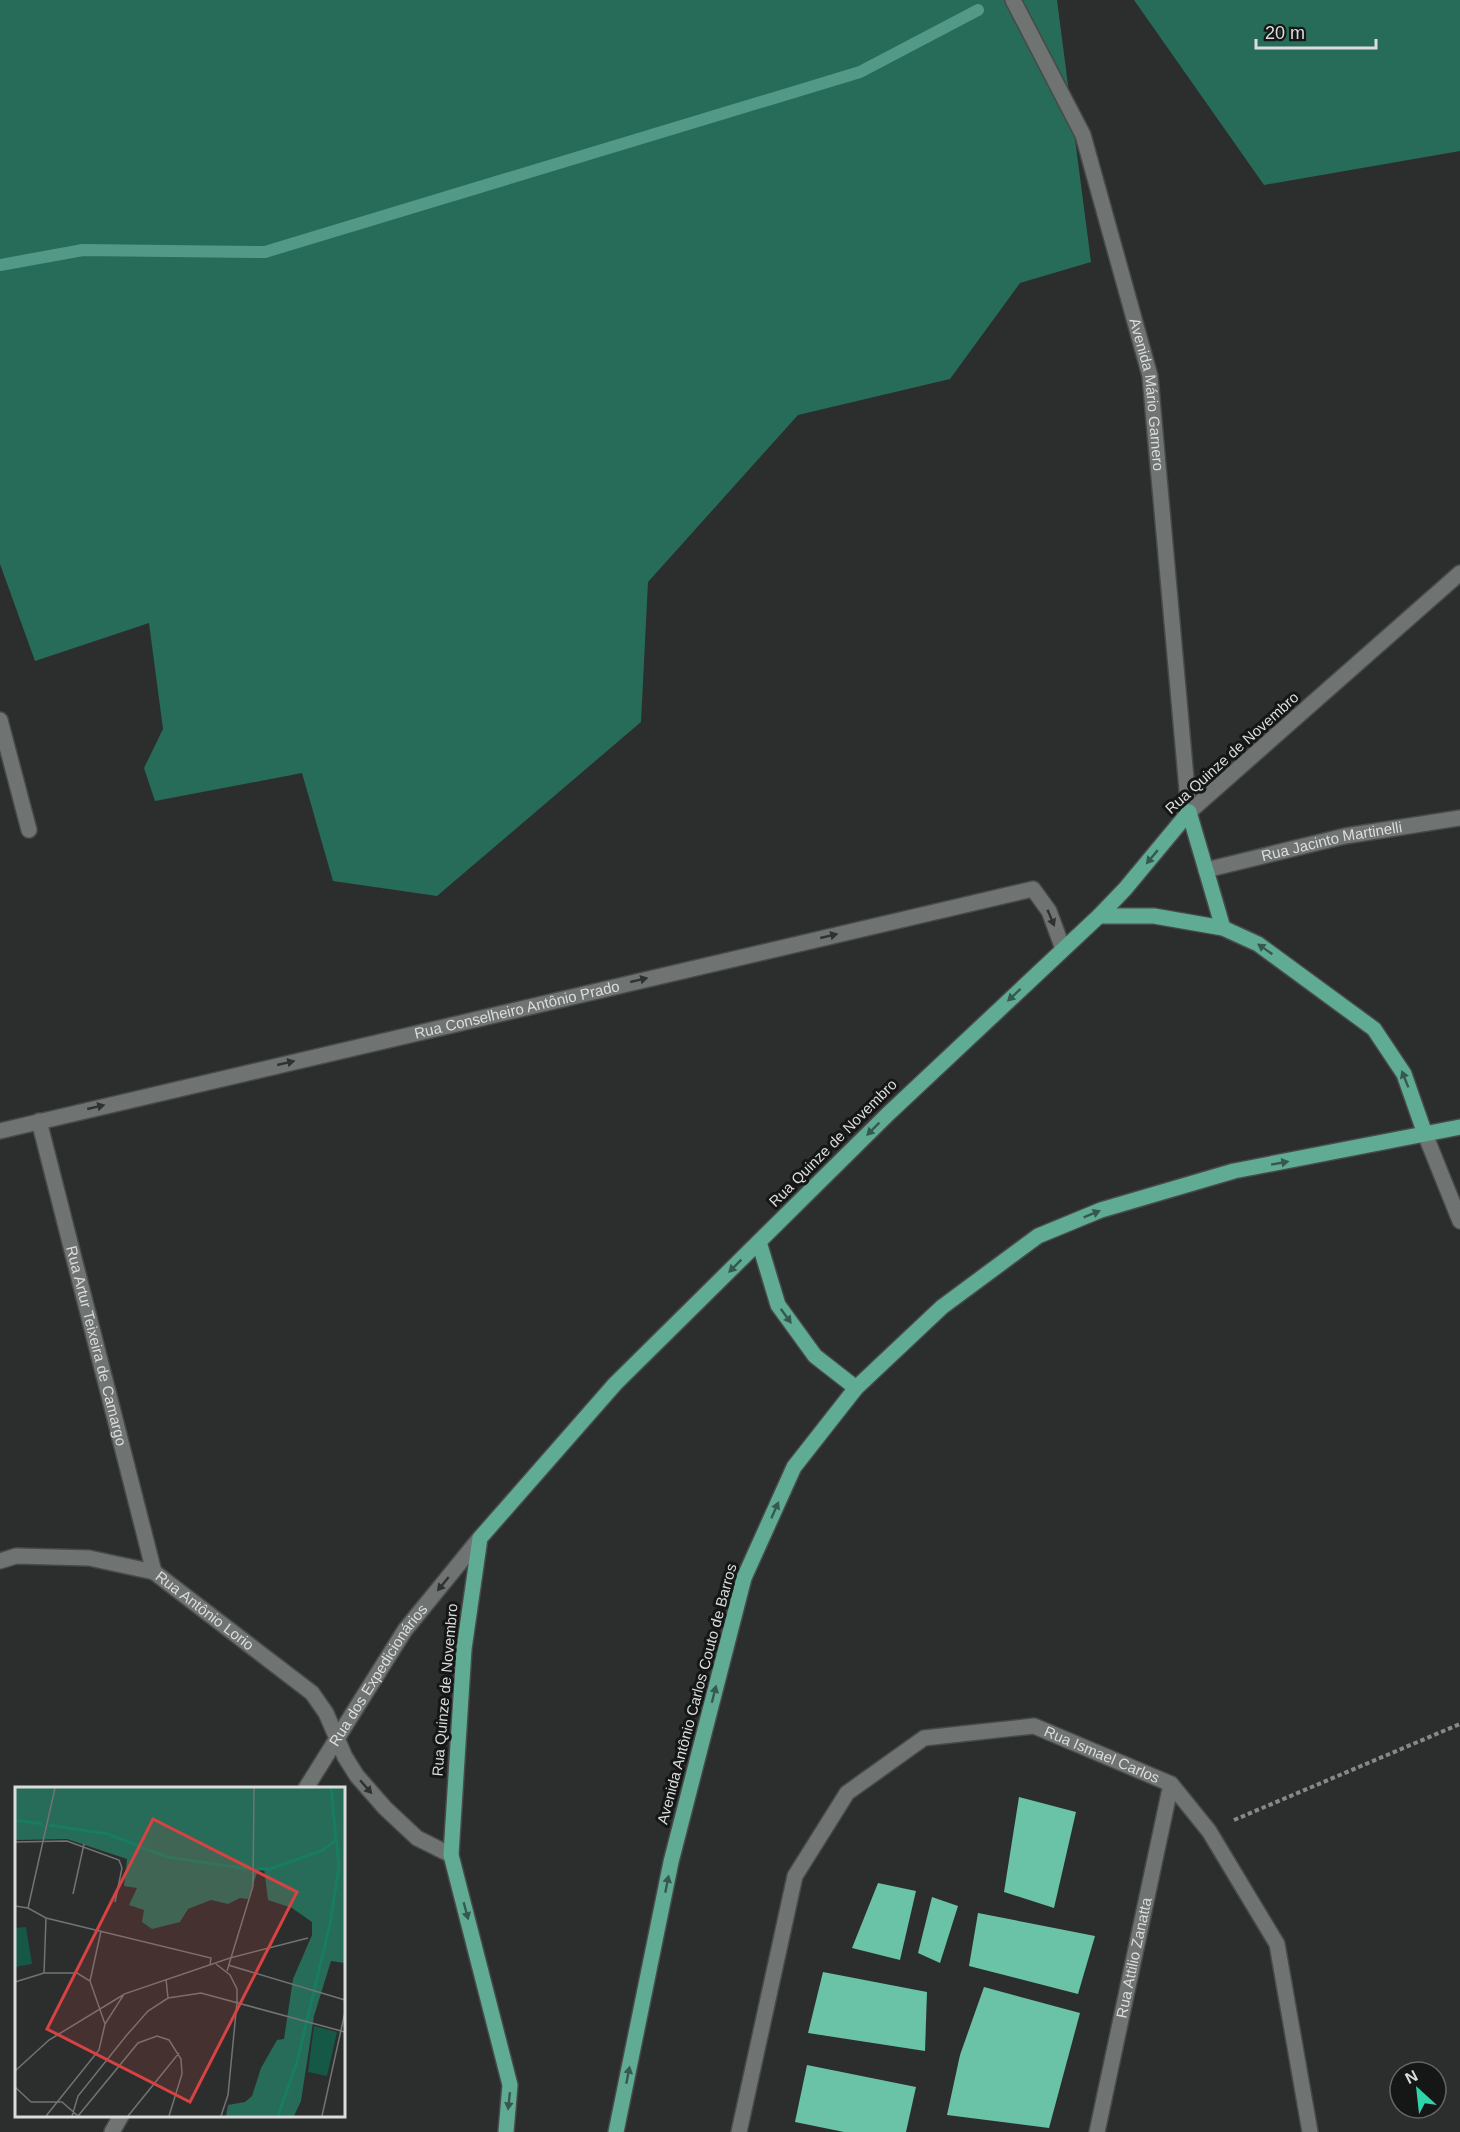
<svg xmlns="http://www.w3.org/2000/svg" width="1460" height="2132" font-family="Arial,sans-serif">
	<rect width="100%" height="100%" fill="#2b2e2d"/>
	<g fill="#276c58">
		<polygon points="0,0 1057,0 1091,262 1020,283 950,379 798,415 648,582 641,722 437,896 333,881 302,773 155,801 144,768 163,729 149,623 35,661 0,564"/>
		<polygon points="1134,0 1460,0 1460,151 1264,185"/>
	</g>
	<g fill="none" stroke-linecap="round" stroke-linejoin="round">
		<polyline stroke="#529987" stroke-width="12" points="0,265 83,250 265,252 860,72 978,10"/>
	</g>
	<g fill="#6ac3a6">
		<polygon points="1019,1797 1076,1812 1054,1908 1004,1892"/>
		<polygon points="878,1883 916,1891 900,1960 852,1948"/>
		<polygon points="932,1897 958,1906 940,1963 918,1953"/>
		<polygon points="978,1913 1095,1936 1078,1994 969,1966"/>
		<polygon points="823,1972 927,1992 925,2051 808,2033"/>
		<polygon points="984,1987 1080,2013 1049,2128 947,2115 960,2055"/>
		<polygon points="807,2065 916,2087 906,2132 844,2132 795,2122"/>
	</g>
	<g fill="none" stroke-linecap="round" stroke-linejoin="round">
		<defs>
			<g id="minor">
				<polyline points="0,720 29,830"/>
				<polyline points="1189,812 1460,573"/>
				<path id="s1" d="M1206 870 1345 836 1460 818"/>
				<path id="s2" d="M39 1121 154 1572"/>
				<path id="s3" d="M0 1131 1033 889 1049 911 1063 949"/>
				<polyline points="1425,1134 1460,1221"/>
				<path id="s4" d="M0 1561 16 1556 89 1558 154 1572 312 1693 326 1713 345 1757 357 1776 385 1808 417 1838 451 1855"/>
				<path id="s5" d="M306 1788 405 1630 480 1538"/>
				<polyline points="112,2132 121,2116"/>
				<path id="s6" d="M739 2132 795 1876 847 1793 924 1738 1034 1726 1171 1784 1209 1831 1277 1944 1310 2132"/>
				<path id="s7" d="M1097 2132 1171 1784"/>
			</g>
			<g id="secondary">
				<path id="s8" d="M1013 0 1083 135 1150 376 1189 812"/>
			</g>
			<g id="primary">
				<polyline points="1189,812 1223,928"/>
				<polyline points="1099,916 1154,916 1223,928 1258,944 1374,1029 1404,1074 1425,1134"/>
				<polyline points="759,1242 778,1305 815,1356 856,1388"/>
				<polyline points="506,2132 510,2085 451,1855 464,1649 480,1538 615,1384 887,1115 1099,916 1125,889 1189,812"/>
				<polyline points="616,2132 671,1862 744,1578 794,1467 856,1388 942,1307 1038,1236 1101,1210 1234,1171 1460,1127"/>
			</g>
		</defs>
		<use href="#minor" stroke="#484a49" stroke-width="18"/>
		<use href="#secondary" stroke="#484a49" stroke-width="18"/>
		<use href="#primary" stroke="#484a49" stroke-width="18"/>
		<polyline stroke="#868988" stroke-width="4" stroke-dasharray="4.5 3" stroke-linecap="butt" points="1234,1820 1460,1724"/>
		<use href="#minor" stroke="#6f7371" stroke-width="15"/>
		<use href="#secondary" stroke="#6f7371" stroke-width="15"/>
		<use href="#primary" stroke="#5fab94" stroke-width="15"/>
	</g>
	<defs><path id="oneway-solid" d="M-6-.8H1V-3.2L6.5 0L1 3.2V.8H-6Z" transform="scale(1.5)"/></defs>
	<g fill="#36594f">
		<use href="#oneway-solid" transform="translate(1152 857) rotate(130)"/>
		<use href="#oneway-solid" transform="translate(1265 949) rotate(-145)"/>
		<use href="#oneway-solid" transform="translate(1014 995) rotate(137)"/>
		<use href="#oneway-solid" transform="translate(1405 1079) rotate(-112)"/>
		<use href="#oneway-solid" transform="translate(873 1129) rotate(135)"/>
		<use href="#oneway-solid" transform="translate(1280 1163) rotate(-10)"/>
		<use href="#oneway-solid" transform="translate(1092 1214) rotate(-22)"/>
		<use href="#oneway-solid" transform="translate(735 1266) rotate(135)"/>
		<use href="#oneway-solid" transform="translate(786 1316) rotate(54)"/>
		<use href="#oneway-solid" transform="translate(775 1510) rotate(-66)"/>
		<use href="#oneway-solid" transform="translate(714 1694) rotate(-76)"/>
		<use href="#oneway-solid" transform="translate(667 1884) rotate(-79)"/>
		<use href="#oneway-solid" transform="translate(466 1911) rotate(75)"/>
		<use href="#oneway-solid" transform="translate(628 2075) rotate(-79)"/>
		<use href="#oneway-solid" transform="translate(509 2101) rotate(96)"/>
	</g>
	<g fill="#303231">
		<use href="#oneway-solid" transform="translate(1051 918) rotate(67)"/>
		<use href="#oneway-solid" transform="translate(829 936) rotate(-13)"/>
		<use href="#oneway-solid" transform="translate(639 980) rotate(-13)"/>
		<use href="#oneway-solid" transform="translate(286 1063) rotate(-13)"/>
		<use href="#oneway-solid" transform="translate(96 1107) rotate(-13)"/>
		<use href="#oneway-solid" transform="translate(443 1584) rotate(129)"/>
		<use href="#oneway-solid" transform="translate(366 1787) rotate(49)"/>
	</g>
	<g text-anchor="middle" stroke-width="6" stroke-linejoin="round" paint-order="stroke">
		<g font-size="15" fill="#dbdddc" stroke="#151616">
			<text dy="5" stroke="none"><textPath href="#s8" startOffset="420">Avenida Mário Garnero</textPath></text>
			<text transform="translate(1232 753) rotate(-42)" y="5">Rua Quinze de Novembro</text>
			<text dy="5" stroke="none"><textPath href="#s1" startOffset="129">Rua Jacinto Martinelli</textPath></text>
			<text dy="5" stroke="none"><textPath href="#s3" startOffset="531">Rua Conselheiro Antônio Prado</textPath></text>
			<text transform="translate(833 1143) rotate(-45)" y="5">Rua Quinze de Novembro</text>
			<text dy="5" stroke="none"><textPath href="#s2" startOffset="232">Rua Artur Teixeira de Camargo</textPath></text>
			<text dy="5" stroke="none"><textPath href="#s4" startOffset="220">Rua Antônio Lorio</textPath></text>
			<text dy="5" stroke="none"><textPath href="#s5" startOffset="134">Rua dos Expedicionários</textPath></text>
			<text transform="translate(445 1690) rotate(-85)" y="5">Rua Quinze de Novembro</text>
			<text transform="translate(697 1694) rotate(-75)" y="5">Avenida Antônio Carlos Couto de Barros</text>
			<text dy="5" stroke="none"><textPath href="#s6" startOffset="639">Rua Ismael Carlos</textPath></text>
			<text dy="5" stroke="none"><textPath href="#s7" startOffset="178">Rua Attilio Zanatta</textPath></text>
		</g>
	</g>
	<g transform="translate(15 1787)">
		<rect width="330" height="330" fill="#2b2e2d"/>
		<path d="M11 140 17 177 0 180V141ZM299 239 322 245 312 289 293 285Z" fill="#165846"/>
		<path d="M0 1H330V176L316 174 299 229 286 314 279 329H211L213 318 230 315 237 309 246 281 262 253 269 252 278 192 297 148V135L277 121 253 113 249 81 243 83 233 112 225 111 213 117 196 113 173 122 165 135 137 142 127 135 129 123 114 118 122 101 109 99 112 72 52 52 0 53Z" fill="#276c58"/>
		<path fill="none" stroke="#177c62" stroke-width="3" d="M0 33 28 37M34 38 93 47 152 70 234 82M242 82H255L308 63 322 52M263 329 282 275 315 137 324 80 316 1"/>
		<path fill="none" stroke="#717473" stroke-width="1.5" d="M0 55 52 54 104 73 107 81 100 115M58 107 69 57M0 119 13 121 31 131 196 171 195 178M13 121 40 1M215 171 293 151M201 177 215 188 222 202V215M213 178 330 213M212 184 238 99 239 1M29 186 31 131M151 192 153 211M75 194 86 144M0 195 29 186H62L75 194 90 237M0 284 34 253 108 208M0 300 16 315M16 315H47L63 329M31 329 84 263 90 237 109 207 215 171M57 329 63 309 111 249 133 224 153 211 186 206 330 245M63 329 123 256 142 249 154 253 166 272 167 287 154 329M113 329 164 266M206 329 213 308 222 215M307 329 330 225"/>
		<path fill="#d74343" fill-opacity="0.15" stroke="#d74343" stroke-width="3" d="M138 32 282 105 175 315 32 242Z"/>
		<rect width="330" height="330" fill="none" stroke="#dbdddc" stroke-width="3"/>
	</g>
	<g transform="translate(1418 2090) rotate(333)"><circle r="28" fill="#151616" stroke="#646665" stroke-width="1.5"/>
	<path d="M0-4.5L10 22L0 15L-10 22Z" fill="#30d4aa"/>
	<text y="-9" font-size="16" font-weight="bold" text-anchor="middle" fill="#dbdddc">N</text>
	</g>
	<path d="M1256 39v9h120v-9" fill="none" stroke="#dbdddc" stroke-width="3"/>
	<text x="1265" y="39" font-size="18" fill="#dbdddc" stroke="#151616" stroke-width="4.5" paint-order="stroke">20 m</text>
</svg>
